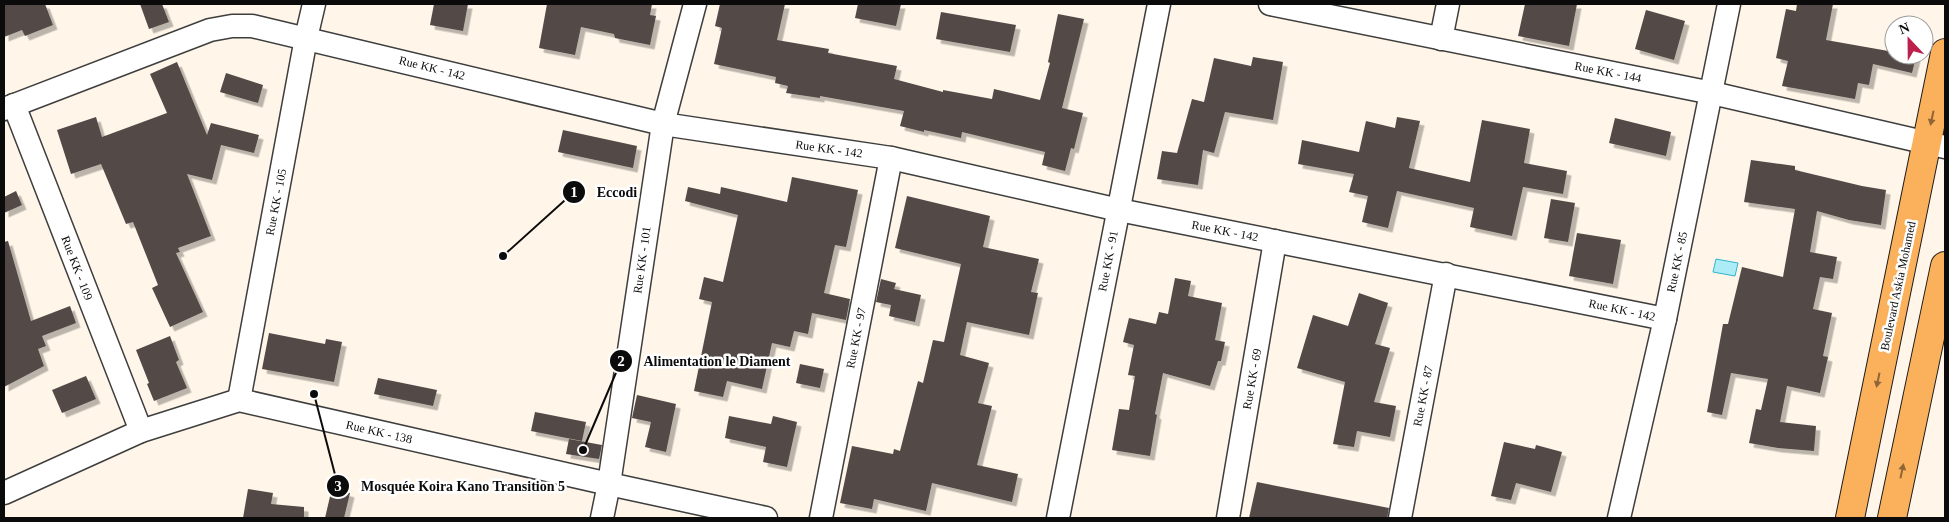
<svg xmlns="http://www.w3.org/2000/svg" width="1949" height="522" font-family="'Times New Roman',serif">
	<defs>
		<filter id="shadow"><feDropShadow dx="4.5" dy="4.5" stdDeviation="0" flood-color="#0004"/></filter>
	</defs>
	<rect width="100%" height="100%" fill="#fff5e8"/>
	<polygon fill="#acecf7" stroke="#32b5cf" points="1716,259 1738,263 1735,276 1713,272"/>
	<g fill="#534947" filter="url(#shadow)">
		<polygon points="4,4 45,4 53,25 25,36 22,30 4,37"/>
		<polygon points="140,4 162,4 169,22 149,29"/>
		<polygon points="434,4 468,4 463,31 430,25"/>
		<polygon points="547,4 652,4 650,15 656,16 650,45 615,38 614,34 581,27 575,55 539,48"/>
		<polygon points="720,4 785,4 777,40 829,49 828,53 897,66 894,79 943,92 943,90 992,99 994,89 1040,100 1050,63 1048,62 1058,14 1084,19 1062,108 1083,113 1074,149 1071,148 1065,171 1042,165 1045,152 962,132 961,138 924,130 924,132 900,126 904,111 820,96 820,98 786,93 788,86 775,83 776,77 714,64 722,28 715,26"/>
		<polygon points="858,4 901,4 896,26 855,18"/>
		<polygon points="1525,4 1577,4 1569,46 1518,36"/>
		<polygon points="1797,4 1833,4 1826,40 1894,52 1894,55 1916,57 1912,73 1873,64 1869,85 1858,83 1855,99 1782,86 1788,61 1776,58 1786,9 1796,11"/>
		<polygon points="1646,10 1685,21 1674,60 1635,49"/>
		<polygon points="941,12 1016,25 1010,52 936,39"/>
		<polygon points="1253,57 1283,62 1273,120 1225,112 1214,153 1203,150 1198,185 1157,179 1162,151 1177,153 1192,99 1204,102 1214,58 1251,66"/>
		<polygon points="177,62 207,135 211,123 259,135 254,153 221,145 212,180 187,174 211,236 178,248 180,252 176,253 203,312 170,327 152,288 158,285 133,222 126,224 101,164 71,174 57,130 96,117 102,137 167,113 150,74"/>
		<polygon points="226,73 263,85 258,103 220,92"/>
		<polygon points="1397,117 1420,121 1409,168 1470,182 1482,120 1530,129 1524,163 1567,171 1563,194 1523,187 1512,236 1470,227 1474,208 1397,191 1388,228 1362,222 1368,196 1349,192 1354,174 1298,164 1302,140 1359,152 1366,121 1395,128"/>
		<polygon points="1615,118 1671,132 1666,156 1609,143"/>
		<polygon points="563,130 637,146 633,168 558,152"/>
		<polygon points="1751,160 1795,166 1795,170 1862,186 1886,190 1881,225 1849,220 1817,211 1810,252 1837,257 1833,279 1820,277 1813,309 1832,313 1823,356 1828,357 1820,393 1787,386 1780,422 1816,426 1814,451 1778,448 1749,443 1756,409 1761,410 1768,379 1731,373 1722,415 1707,412 1723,324 1728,324 1742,267 1783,277 1795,209 1744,202"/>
		<polygon points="792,177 858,190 846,247 835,245 824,293 850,299 846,320 812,313 808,334 794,331 790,347 772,343 762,389 727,381 723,397 694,391 712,302 699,299 704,277 723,282 738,215 685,201 688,187 720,194 721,187 787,202"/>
		<polygon points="16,191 22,205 4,213 4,197"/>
		<polygon points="907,196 990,216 983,247 1039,259 1031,292 1038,293 1029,335 967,322 960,355 989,363 978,403 992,406 977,465 1018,474 1012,502 932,483 926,511 874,499 872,509 840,503 852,446 893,454 894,449 900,451 918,381 923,383 933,340 944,342 961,264 895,248"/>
		<polygon points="1551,199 1575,203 1568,242 1544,238"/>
		<polygon points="1577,233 1621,240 1613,284 1569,276"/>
		<polygon points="8,241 31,321 70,306 76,323 42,336 46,346 38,349 44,366 4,387 4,242"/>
		<polygon points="1175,278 1191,281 1188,296 1222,303 1215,340 1225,342 1221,361 1218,361 1210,386 1163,373 1155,414 1157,415 1150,456 1112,450 1119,409 1129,410 1135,376 1128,375 1134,345 1123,342 1129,318 1156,324 1159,312 1168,314"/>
		<polygon points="881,279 896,283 894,289 921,295 915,322 889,316 891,305 876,302"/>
		<polygon points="1359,293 1388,303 1375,344 1390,348 1374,402 1396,406 1390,437 1357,431 1354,447 1333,444 1345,382 1297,368 1313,315 1348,326"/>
		<polygon points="269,333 325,344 326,339 342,342 334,382 262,369"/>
		<polygon points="170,336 179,360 176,362 187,388 154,401 147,384 149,383 136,350"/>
		<polygon points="800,364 824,369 820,388 796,383"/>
		<polygon points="86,376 96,399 62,413 52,390"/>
		<polygon points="378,378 437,390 433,406 374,394"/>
		<polygon points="637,395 676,404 666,452 645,447 651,422 632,418"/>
		<polygon points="535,412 586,422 582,441 531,431"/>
		<polygon points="729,416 771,424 773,416 797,422 787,467 763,462 766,447 725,438"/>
		<polygon points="569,439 602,445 599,459 566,454"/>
		<polygon points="1504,442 1535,449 1536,445 1562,452 1551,492 1516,483 1511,500 1491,496"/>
		<polygon points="1257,482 1389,508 1387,518 1249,518"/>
		<polygon points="332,488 350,493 344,518 325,518"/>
		<polygon points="248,489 273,493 271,504 304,507 304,518 243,518"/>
	</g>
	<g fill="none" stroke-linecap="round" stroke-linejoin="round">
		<defs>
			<g id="minor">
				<polyline points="1270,4 1712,93 1945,147"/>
				<polyline points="1441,39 1448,4"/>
				<polyline points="14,105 141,431"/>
				<polyline points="4,109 210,30 232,26 252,26 663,124 891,158 1119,210 1665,319"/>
				<polyline points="239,400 306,38 314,4"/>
				<polyline points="4,493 141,431 239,400 609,484 766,518"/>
				<polyline points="602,518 609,484 663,124 695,4"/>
				<polyline points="821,518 891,158"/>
				<polyline points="1058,518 1159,4"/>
				<polyline points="1228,518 1275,241"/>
				<polyline points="1400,518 1446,274"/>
				<polyline points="1619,518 1665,319 1729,4"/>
			</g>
			<g id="major">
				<polyline points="1850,518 1945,53"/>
				<polyline points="1892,518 1945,266"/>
			</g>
		</defs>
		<use href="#minor" stroke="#3e3e3e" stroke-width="25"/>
		<use href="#major" stroke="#1c1c1c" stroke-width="30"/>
		<use href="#minor" stroke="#fff" stroke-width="22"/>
		<use href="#major" stroke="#fbb05c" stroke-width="28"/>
	</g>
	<defs><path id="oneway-solid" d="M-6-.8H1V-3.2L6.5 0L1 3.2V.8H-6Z" transform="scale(1.25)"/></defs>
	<g fill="#8f6638">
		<use href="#oneway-solid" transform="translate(1932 118) rotate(102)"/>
		<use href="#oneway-solid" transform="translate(1878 380) rotate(102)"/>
		<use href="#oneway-solid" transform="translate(1902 471) rotate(-78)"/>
	</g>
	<g text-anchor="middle" stroke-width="5" stroke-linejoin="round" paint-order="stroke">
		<g font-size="12" fill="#0b0b0b" stroke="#fff">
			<text transform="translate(432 68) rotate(14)" y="4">Rue KK - 142</text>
			<text transform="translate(1608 72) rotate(11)" y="4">Rue KK - 144</text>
			<text transform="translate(829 149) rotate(8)" y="4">Rue KK - 142</text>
			<text transform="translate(276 202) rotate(-79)" y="4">Rue KK - 105</text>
			<text transform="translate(1225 231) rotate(11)" y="4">Rue KK - 142</text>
			<text transform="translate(642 260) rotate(-82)" y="4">Rue KK - 101</text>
			<text transform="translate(1108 261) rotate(-79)" y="4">Rue KK - 91</text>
			<text transform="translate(1677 262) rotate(-78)" y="4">Rue KK - 85</text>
			<text transform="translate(77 268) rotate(69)" y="4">Rue KK - 109</text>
			<text transform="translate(1898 286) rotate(-78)" y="4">Boulevard Askia Mohamed</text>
			<text transform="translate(1622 310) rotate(12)" y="4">Rue KK - 142</text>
			<text transform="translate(856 338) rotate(-79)" y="4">Rue KK - 97</text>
			<text transform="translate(1252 379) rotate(-80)" y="4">Rue KK - 69</text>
			<text transform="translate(1423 396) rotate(-79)" y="4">Rue KK - 87</text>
			<text transform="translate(379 432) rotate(13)" y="4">Rue KK - 138</text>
		</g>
	</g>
	<path fill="none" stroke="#0b0b0b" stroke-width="2" d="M503 256L574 192M583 450L621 361M314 394L338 486"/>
	<g fill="#0b0b0b" stroke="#fff" stroke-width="2">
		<circle cx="503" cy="256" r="5"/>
		<circle cx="583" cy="450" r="5"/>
		<circle cx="314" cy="394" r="5"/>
		<circle cx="574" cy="192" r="12"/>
		<circle cx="621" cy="361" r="12"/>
		<circle cx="338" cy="486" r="12"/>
	</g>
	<g font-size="15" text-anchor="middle" font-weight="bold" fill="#fff">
		<text x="574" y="197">1</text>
		<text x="621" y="366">2</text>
		<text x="338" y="491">3</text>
	</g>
	<g font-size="14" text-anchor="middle" font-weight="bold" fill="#0b0b0b" stroke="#fff" stroke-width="5" stroke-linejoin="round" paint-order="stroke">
		<text x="617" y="197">Eccodi</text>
		<text x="717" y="366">Alimentation le Diament</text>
		<text x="463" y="491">Mosquée Koira Kano Transition 5</text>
	</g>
	<rect width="1949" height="522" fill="none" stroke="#0b0b0b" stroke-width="10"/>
	<g transform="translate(1909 40) rotate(338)"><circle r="24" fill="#ffffff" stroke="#9d9d9d"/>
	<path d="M0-4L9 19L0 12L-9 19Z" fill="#bc214c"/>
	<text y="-8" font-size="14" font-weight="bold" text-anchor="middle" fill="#0b0b0b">N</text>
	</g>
</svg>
